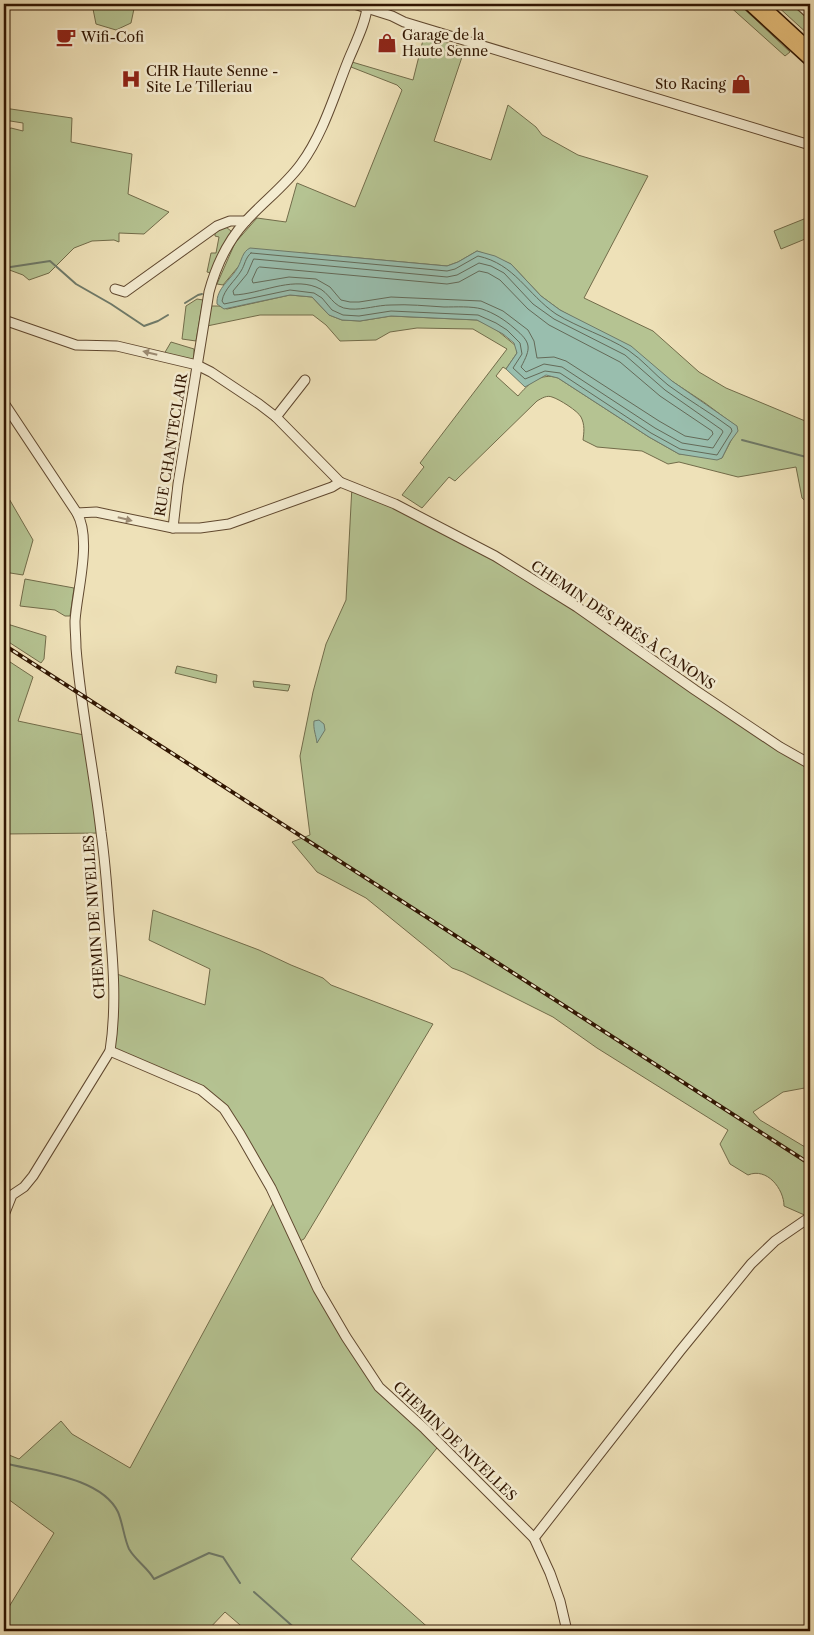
<svg xmlns="http://www.w3.org/2000/svg" width="814" height="1635" font-family="'Libre Caslon Text',serif">
	<rect width="100%" height="100%" fill="#eee1b8"/>
	<filter id="stains"><feTurbulence type="fractalNoise" baseFrequency=".004" numOctaves="4"/><feColorMatrix values="0 0 0 0 .2 0 0 0 0 .09 0 0 0 0 .02 0 0 0 .5 -.17"/></filter>
	<radialGradient id="worn" r=".72"><stop offset=".6" stop-color="#630" stop-opacity="0"/><stop offset="1" stop-color="#630" stop-opacity=".3"/></radialGradient>
	<g fill="#b5c392" stroke="#726c4a">
		<polygon points="94,4 135,4 131,23 116,30 96,24 93,9"/>
		<polygon points="727,4 739,4 790,52 785,56"/>
		<polygon points="775,4 791,4 810,21 810,36"/>
		<path d="M424 36 465 48 434 141 491 160 508 105 536 127 542 135 578 155 648 176 584 298 653 331 699 372 726 388 810 423V505L802 498 796 467 738 477 679 462 668 464 642 451 597 447 583 440C584 432 585 425 581 417 578 411 559 399 552 397 547 395 542 398 537 401L455 481 449 477 422 508 402 495 424 467 420 463 507 349 473 329 417 328 390 332 376 340 340 341 326 325 313 315H260L207 326 211 306H219L227 309 290 295 312 297 329 315 342 320 360 321 391 316 477 320 493 327 516 346 517 353 506 369 503 367 496 376 518 396C528 384 541 372 558 378L649 437 679 454 722 458C727 447 734 438 736 426L705 403 587 325 560 310 541 296 511 264 477 251 458 262 447 266 304 253 238 267 223 285 217 284 235 243 257 218 286 222 297 183 355 207 402 90 397 85 351 67 352 62 413 80Z"/>
		<polygon points="4,108 72,118 71,142 132,154 128,194 169,212 144,234 119,233 119,242 114,240 92,241 74,248 49,273 29,280 23,275 4,268 4,131 11,128 23,131 23,123 4,120"/>
		<polygon points="809,217 810,237 781,249 774,231"/>
		<polygon points="226,227 231,231 230,235 211,273 207,272 211,253 216,253 219,237 215,236 215,231"/>
		<polygon points="197,299 203,300 196,341 182,339 186,306"/>
		<polygon points="171,342 194,349 194,362 164,354"/>
		<path d="M352 486 494 559 580 613 810 767V1087L783 1092 753 1112 760 1120 810 1150V1216L809 1217 784 1206C784 1189 767 1167 748 1175L730 1164 720 1144 728 1130 597 1048 553 1017 463 972 452 968 366 898 317 872 292 842 310 835 300 756 313 692 326 644 346 600Z"/>
		<polygon points="4,490 33,540 23,575 4,572"/>
		<polygon points="25,579 74,588 70,616 65,616 55,610 20,606"/>
		<polygon points="4,623 46,636 44,659 41,663 4,639"/>
		<polygon points="4,658 33,677 18,721 84,735 101,833 4,834"/>
		<polygon points="177,666 217,675 216,683 175,673"/>
		<polygon points="253,681 290,685 288,691 254,687"/>
		<polygon points="153,910 259,950 291,965 323,978 331,985 433,1024 304,1239 296,1243 365,1367 440,1444 351,1559 432,1631 247,1631 225,1612 207,1631 4,1631 4,1615 54,1533 4,1496 4,1453 19,1459 61,1421 72,1434 130,1468 276,1198 217,1102 110,1051 114,973 205,1005 210,969 149,940"/>
	</g>
	<g fill="#99beae" stroke="#6f7a69">
		<path d="M250 248 447 266 458 262 477 251 495 256 511 264 541 296 560 310 631 346 672 381 737 426 738 431 730 442 722 458 717 460 679 454 649 437 558 378 546 375 525 387 506 369 517 353 514 343 503 334 477 320 391 316 360 321 342 320 329 315 312 297 290 295 224 309 217 304C216 288 231 280 238 267 242 260 242 252 250 248Z"/>
		<path d="M319 720 324 724 325 730 317 743C316 735 313 729 314 721Z"/>
	</g>
	<g fill="none" stroke-linecap="round" stroke-linejoin="round">
		<g stroke="#646a58" stroke-width="1">
			<path d="M251 253 447 271 455 269 478 256C515 264 527 294 556 314 579 328 606 336 628 350 643 360 654 374 668 385 688 400 711 413 731 428L732 431 717 455 680 449 651 433 560 373 545 371 525 379 513 368 522 354 520 343 507 330 496 323 478 315 391 311 359 316 343 315 332 310 322 298 314 293 290 290 224 304 222 301C224 289 235 281 241 271 245 265 245 258 251 253Z"/>
			<path d="M254 259 447 277 457 275 479 263 491 266 504 273 533 304 554 319 625 355 665 390 722 430 723 432 713 448 682 443 655 428 562 367 544 364 526 372 521 367C531 348 532 343 514 328 505 320 494 313 482 309 471 306 456 307 444 307 427 306 408 304 391 305 377 305 364 310 350 309 331 308 331 292 316 287 290 277 260 294 234 295L233 291 247 274Z"/>
			<polygon points="260,267 447,284 459,282 479,271 488,273 500,280 528,309 549,325 620,362 660,396 712,431 713,434 708,440 685,436 659,421 566,361 554,357 537,358 534,341 528,330 503,311 481,301 391,297 359,302 350,302 341,300 330,287 316,279 289,277 253,283 252,280 257,269"/>
		</g>
		<g stroke="#6f7a69" stroke-width="2">
			<polyline points="4,268 50,261 76,284 111,304 144,326 158,321 168,315"/>
			<polyline points="185,303 198,295 202,294"/>
			<polyline points="742,440 810,458"/>
			<path d="M4 1463C38 1472 101 1477 118 1512 123 1524 124 1538 129 1549 136 1561 147 1567 154 1579L209 1553 223 1557 240 1583"/>
			<polyline points="254,1592 298,1631"/>
		</g>
		<defs>
			<g id="minor">
				<polyline points="354,4 392,16 404,22 810,145"/>
				<polyline points="799,4 810,14"/>
				<polyline points="115,289 125,292 217,226 230,221 246,221"/>
				<polyline points="4,320 76,345 117,346 197,365 211,372 259,404 276,417 340,482 395,504 495,556 577,607 695,690 780,747 810,764"/>
				<path d="M4 403 77 513C92 540 77 591 75 621 75 630 76 639 76 648 81 710 94 771 101 832 105 860 107 887 109 915 113 961 117 1006 110 1051L201 1090 224 1109 240 1134 271 1188 318 1289 346 1337 379 1387 425 1429 534 1538 550 1573 560 1601 567 1631"/>
				<polyline points="276,417 305,380"/>
				<polyline points="77,513 96,512 173,528 200,528 229,524 332,487 340,482"/>
				<path d="M173 528 178 484 209 292C216 266 227 242 245 222 263 202 285 186 301 164 323 134 334 96 348 61 354 46 368 19 367 4"/>
				<polyline points="4,1215 12,1195 24,1187 33,1176 110,1051"/>
				<polyline points="534,1538 680,1351 751,1264 775,1241 810,1217"/>
			</g>
			<g id="major">
				<polyline points="749,4 810,60"/>
				<polyline points="761,4 810,49"/>
			</g>
		</defs>
		<use href="#minor" stroke="#60482f" stroke-width="11"/>
		<use href="#major" stroke="#301501" stroke-width="14"/>
		<use href="#minor" stroke="#f4ecd1" stroke-width="9"/>
		<use href="#major" stroke="#e7c07c" stroke-width="11"/>
		<defs>
			<polyline id="rail" points="4,645 810,1164"/>
		</defs>
		<use href="#rail" stroke="#301501" stroke-width="4"/>
		<use href="#rail" stroke="#f4ecd1" stroke-width="2" stroke-dasharray="5.5" stroke-linecap="butt"/>
	</g>
	<defs><path id="oneway-solid" d="M-6-.8H1V-3.2L6.5 0L1 3.2V.8H-6Z" transform="scale(1.25)"/></defs>
	<g fill="#9c8b73">
		<use href="#oneway-solid" transform="translate(150 353) rotate(-166)"/>
		<use href="#oneway-solid" transform="translate(125 519) rotate(14)"/>
	</g>
	<defs>
		<symbol id="cafe-bare" viewBox="-9 -9 18 18"><path d="M-5.5-4.5H6V0H3Q3 3.5 0 3.5H-2.5Q-5.5 3.5-5.5 0ZM3-3.2v2h1.7v-2ZM-6 4.5H4V6H-6Z" fill="#8f2418" stroke="#f4ecd1" stroke-width="2.5" paint-order="stroke"/></symbol>
		<symbol id="shop-bare" viewBox="-9 -9 18 18"><path d="M-5-2.5h2.3a2.7 3.5 0 0 1 5.4 0H5L5.5 6h-11ZM-1.5-2.5h3a1.5 2.3 0 0 0-3 0Z" fill="#8f2418" stroke="#f4ecd1" stroke-width="2.5" paint-order="stroke"/></symbol>
		<symbol id="hospital-bare" viewBox="-9 -9 18 18"><path d="M-5-5h3v3.5h4V-5h3V5h-3V1.5h-4V5h-3Z" fill="#8f2418" stroke="#f4ecd1" stroke-width="2.5" paint-order="stroke"/></symbol>
	</defs>
	<g fill-rule="evenodd">
		<use href="#cafe-bare" x="52" y="23" width="28" height="28"/>
		<use href="#shop-bare" x="373" y="29" width="28" height="28"/>
		<use href="#hospital-bare" x="117" y="65" width="28" height="28"/>
		<use href="#shop-bare" x="727" y="70" width="28" height="28"/>
	</g>
	<g text-anchor="middle" stroke-width="5" stroke-linejoin="round" paint-order="stroke">
		<g font-size="14" fill="#301501" stroke="#f4ecd1" text-anchor="start">
			<text x="402" y="40">Garage de la<tspan x="402" dy="16">Haute Senne</tspan></text>
			<text x="81" y="42">Wifi-Cofi</text>
			<text x="146" y="76">CHR Haute Senne -<tspan x="146" dy="16">Site Le Tilleriau</tspan></text>
			<text x="726" y="89" text-anchor="end">Sto Racing</text>
		</g>
		<g font-size="14" fill="#301501" stroke="#f4ecd1">
			<text transform="translate(171 445) rotate(-81)" y="5">RUE CHANTECLAIR</text>
			<text transform="translate(623 625) rotate(34)" y="5">CHEMIN DES PRÉS À CANONS</text>
			<text transform="translate(94 917) rotate(-94)" y="5">CHEMIN DE NIVELLES</text>
			<text transform="translate(455 1441) rotate(44)" y="5">CHEMIN DE NIVELLES</text>
		</g>
	</g>
	<rect width="814" height="1635" fill="none" stroke="#eee1b8" stroke-width="20"/>
	<rect x="5" y="5" width="804" height="1625" fill="none" stroke="#301501" stroke-width="2.5"/>
	<rect x="10" y="10" width="794" height="1615" fill="none" stroke="#301501"/>
	<rect width="100%" height="100%" filter="url(#stains)"/>
	<rect width="100%" height="100%" fill="url(#worn)"/>
</svg>
